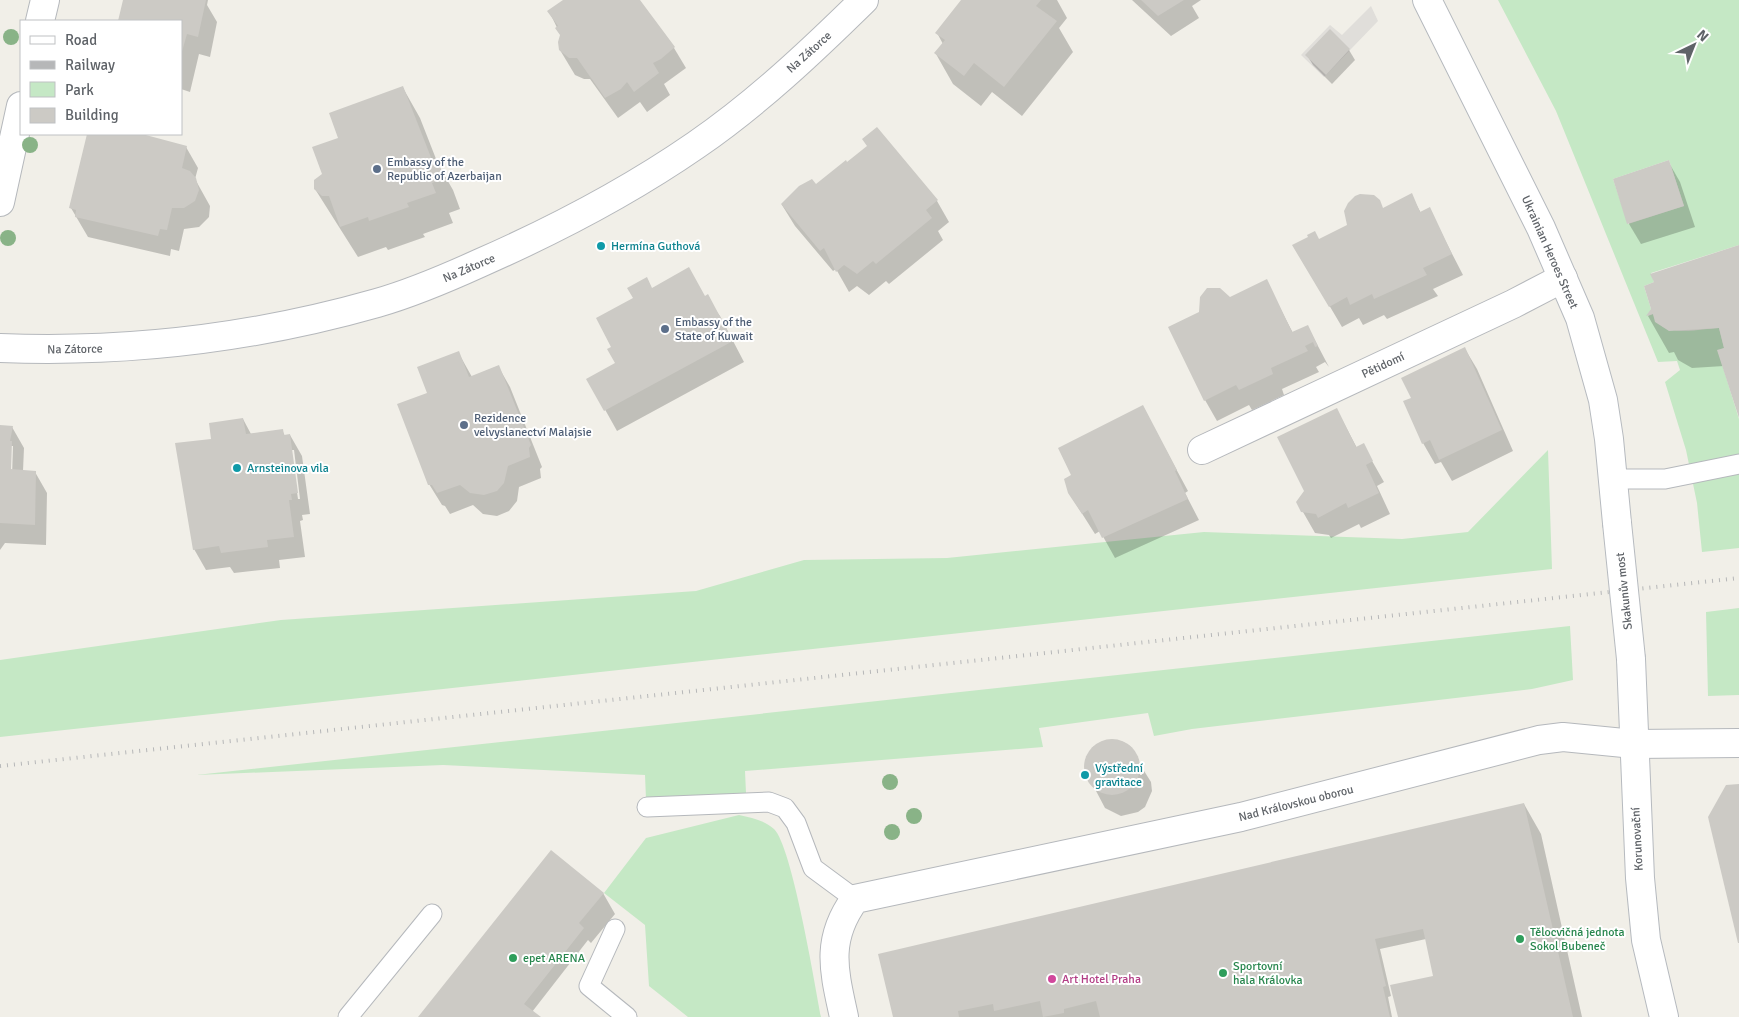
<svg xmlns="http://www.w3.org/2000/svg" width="1739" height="1017" viewBox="0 0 1739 1017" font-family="Signika,sans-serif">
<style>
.industrial{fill:#e0deda}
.green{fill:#c5e8c5;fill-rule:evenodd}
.shadow{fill:#0003;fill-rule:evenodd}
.building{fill:#cccac5}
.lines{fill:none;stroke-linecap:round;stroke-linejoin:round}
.lane-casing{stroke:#b5b8bc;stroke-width:21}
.street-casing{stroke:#b5b8bc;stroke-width:30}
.secondary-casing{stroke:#b6babf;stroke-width:30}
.lane{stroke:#fff;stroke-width:19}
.street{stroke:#fff;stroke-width:28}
.secondary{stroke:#fff;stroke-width:28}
.rail{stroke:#b6b7b8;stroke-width:4;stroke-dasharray:1 6;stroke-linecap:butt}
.secondary-bridge-casing{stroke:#b6babf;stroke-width:30;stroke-linecap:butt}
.secondary-bridge{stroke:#fff;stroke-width:28}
.tree{fill:#89b387}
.service-dot{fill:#5c6f8a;stroke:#fff;stroke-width:2}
.culture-dot{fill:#0f9aa8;stroke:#fff;stroke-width:2}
.leisure-dot{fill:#2e9e5b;stroke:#fff;stroke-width:2}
.hotel-dot{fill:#d1479c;stroke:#fff;stroke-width:2}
.labels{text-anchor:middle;stroke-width:4;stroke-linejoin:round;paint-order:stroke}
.street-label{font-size:12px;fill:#5f6368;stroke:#fff}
.service-label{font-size:12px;fill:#4e5e75;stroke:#fff;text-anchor:start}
.culture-label{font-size:12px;fill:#0d838f;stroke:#fff;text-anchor:start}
.leisure-label{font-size:12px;fill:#27864d;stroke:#fff;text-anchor:start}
.hotel-label{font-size:12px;fill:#b23c85;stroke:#fff;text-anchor:start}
</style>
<rect width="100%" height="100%" fill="#f1efe8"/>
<!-- industrial -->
<path class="industrial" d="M1371 6 1378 21 1324 77 1301 55 1330 25 1342 35Z"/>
<!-- green -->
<g class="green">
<path d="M1498 0H1739V245L1651 273 1654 282 1644 286 1651 309 1648 316 1653 314C1661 339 1698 329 1719 328L1724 348 1718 351 1739 419V548L1702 552 1697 503 1686 450 1665 382 1680 370 1677 361 1658 362 1556 111ZM1669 160 1684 206 1628 224 1613 179Z"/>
<path d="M1548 450 1552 569 0 737V660L281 620 696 591 804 560 947 558 1204 532 1402 539 1468 532Z"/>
<path d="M1739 608V695L1708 696 1706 612Z"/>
<path d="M1570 626 1573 680 1532 689 1192 729 1154 736 1148 713 1039 728 1043 747 745 771 746 793 646 799 645 775 443 765 196 775Z"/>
<path d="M739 815C752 818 764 820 774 829 792 846 815 985 821 1017H688L649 986 645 925 604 893 646 838Z"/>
</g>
<!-- shadow -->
<g class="shadow">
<path d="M124 0H208L207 5 217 22 210 57 199 54 190 92 181 89V21H120Z"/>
<path d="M566 0H639L674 48 686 68 664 84 670 95 647 112 640 102 618 118 590 79H584L575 75 560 50 561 36 549 11Z"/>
<path d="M963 0H1057L1067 18 1059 28 1073 52 1022 116 992 92 981 106 953 84 936 54 943 44 937 33Z"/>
<path d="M1132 0H1201L1192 6 1199 18 1171 36Z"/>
<path d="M1349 50 1355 60 1332 84 1313 65 1307 55Z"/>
<path d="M403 88 420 118 438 164 453 190 460 209 449 213 453 223 423 234 425 237 388 250 386 247 358 257 315 189 340 139Z"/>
<path d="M877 129 937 201 949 222 938 231 943 240 889 284 886 281 869 295 857 286 849 292 836 269 833 271 795 226 782 205 816 186 868 147Z"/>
<path d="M88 134H143L145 138 186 147 198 168 195 179 210 206 209 217 199 227 184 229 179 251 171 249 170 256 88 237 71 208Z"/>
<path d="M1668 161 1680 182 1695 227 1641 244 1629 224 1614 179Z"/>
<path d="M1411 195 1421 213 1429 209 1463 275 1433 289 1438 296 1387 319 1384 315 1363 325 1359 318 1342 327 1306 266 1319 241Z"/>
<path d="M1739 247V415L1724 366 1692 368 1678 360 1674 352 1669 353 1648 316 1652 309Z"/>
<path d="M1266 281 1293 333 1308 327 1329 367 1325 362 1316 367 1319 372 1282 389 1284 395 1252 410 1249 405 1217 421 1205 400 1230 298Z"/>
<path d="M705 297 720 316 744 362 617 431 588 379 617 364 613 347Z"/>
<path d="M1465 349 1477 369 1513 451 1452 481 1441 462 1435 464 1423 443 1413 398Z"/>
<path d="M458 352 472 377 498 366 510 387 542 467 540 469 541 478 519 487 517 501 509 511 497 516 483 514 473 505 450 514 445 506 442 505 429 484V393Z"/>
<path d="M1337 410 1357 448 1363 445 1384 482 1377 486 1390 514 1361 528 1359 524 1331 538 1329 535 1315 533 1303 512 1305 491Z"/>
<path d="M243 419 251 434 282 430 285 436 290 435 302 456 310 514 302 515 303 520 300 521 305 557 279 560 280 568 234 573 230 567 206 570 194 549 213 440ZM291 450H294L300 499H298Z"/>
<path d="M0 426 12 427 24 448 23 471 35 472 47 493 46 545 5 543 0 550ZM11 446H13L12 476 9 475Z"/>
<path d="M1154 428 1188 491 1185 493 1199 520 1115 558 1100 531 1095 534 1069 493Z"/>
<path d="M1107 740 1123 742 1130 746 1140 764H1139L1140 775H1142L1141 766 1151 782 1152 791 1145 807 1138 812 1121 816 1105 808 1085 770V762L1093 747Z"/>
<path d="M1524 804 1541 834 1582 1017H1399L1435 977 1426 939 1380 949 1391 996 1388 997 1392 1017H894Z"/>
<path d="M603 893 615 914 591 943 588 940 532 1012 539 1017H420Z"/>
</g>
<!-- building -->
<g class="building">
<path d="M123 0H206L198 37 187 34 181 55V21H118Z"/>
<path d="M563 0H640L675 47 661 59 653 63 659 73 634 92 627 82 621 89 605 98 577 58H569L559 50 558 42 560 35 555 28 558 26 547 11Z"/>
<path d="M961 0H1041L1036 6 1057 21 1004 87 974 63 964 76 934 53 945 40 935 33Z"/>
<path d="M1141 0H1184L1158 16Z"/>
<path d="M1330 29 1350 49 1326 75 1305 55Z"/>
<path d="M403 86 432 160 437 159 444 178 432 183 436 193 407 203 409 207 369 221 368 217 340 227 329 196H322L314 189V180L322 174 312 147 338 138 329 113Z"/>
<path d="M877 127 938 200 926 210 932 218 876 264 873 261 857 274 844 265 836 272 824 248 820 251 781 204 799 186 812 179 816 184 846 160 847 162 867 146 862 139Z"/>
<path d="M87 134H142L187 146 182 168 190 171 196 178 199 190 195 201 184 208H172L167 230 160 229 158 236 75 217 76 210 69 208Z"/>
<path d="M1669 160 1684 206 1627 224 1613 179Z"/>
<path d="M1412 193 1420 212 1430 207 1452 254 1423 268 1427 275 1374 299 1372 294 1350 305 1347 297 1329 307 1292 245 1308 237 1307 235 1315 231 1319 239 1347 225 1344 211 1348 203 1355 196 1360 194 1374 195 1380 200 1383 208Z"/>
<path d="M1739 245V418L1717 350 1724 348 1719 328 1669 331 1655 322 1653 314 1646 316 1651 309 1644 286 1654 282 1650 274Z"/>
<path d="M689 267 705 296 708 294 733 341 604 411 586 379 615 363 607 349 611 347 596 318 633 298 627 288 647 277 652 288Z"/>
<path d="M1267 279 1292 332 1308 325 1318 346 1315 347 1313 342 1305 346 1308 351 1271 368 1273 374 1239 390 1236 385 1204 401 1168 327 1199 312 1200 297 1207 288H1220L1230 297Z"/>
<path d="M1465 347 1502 430 1439 460 1430 440 1422 444 1419 437 1403 401 1411 398 1401 378Z"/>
<path d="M459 351 469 377 499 365 531 445 529 448 530 457 508 466 504 483 497 491 484 495 470 493 460 485 437 493 432 485H428L397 404 427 393 417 367Z"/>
<path d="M1143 405 1177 470 1175 471 1188 499 1102 538 1088 510 1082 514 1068 493 1064 479 1071 475 1058 448Z"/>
<path d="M1337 408 1356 447 1364 443 1373 461 1366 465 1379 493 1348 508 1346 503 1318 518 1316 514 1301 512 1296 502 1304 491 1277 437Z"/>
<path d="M243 418 246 434 283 429 284 435 290 434 298 493 291 494 292 500H289L294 537 267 540 268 547 221 553 219 546 193 550 175 443 211 439 209 423Z"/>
<path d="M0 425 13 426 10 441H12L11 469 36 471 35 525 0 523Z"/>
<circle cx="1112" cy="767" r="28"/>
<path d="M1739 784V943H1738L1708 817 1726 785Z"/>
<path d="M1524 803 1573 1017H1398L1390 985 1433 976 1423 929 1375 939 1386 986 1383 987 1390 1017H1100L1096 1001 1064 1009V1013L1043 1017 1040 1001 994 1011 993 1004 958 1011 959 1017H893L878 954Z"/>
<path d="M551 850 604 893 579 923 584 928 524 1004 541 1017H418Z"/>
</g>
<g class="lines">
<defs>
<g id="lane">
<path d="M1613 479H1665L1739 464"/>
<path d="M647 807 769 802 785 808 796 823 813 868 855 899"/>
<path d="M615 929 589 986 627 1017"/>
<path d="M348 1017 432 914"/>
</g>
<g id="street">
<path d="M40 21 45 0"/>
<path d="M0 202 21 106"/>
<path d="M0 348C127 353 254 338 377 303 412 293 447 278 480 263 555 230 628 192 696 145 757 103 811 52 864 0"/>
<path d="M1202 450 1513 304 1563 278"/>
<path d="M844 1017C834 971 825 940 855 899L1241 817 1539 740 1563 737 1634 744 1739 743"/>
</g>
<g id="secondary">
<path d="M1427 0 1541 228 1580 318 1603 400 1609 439 1617 523"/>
<path d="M1631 659 1640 878 1646 940 1664 1017"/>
</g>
</defs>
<!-- lane casing -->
<use href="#lane" class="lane-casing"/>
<!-- street casing -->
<use href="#street" class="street-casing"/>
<!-- secondary casing -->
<use href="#secondary" class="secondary-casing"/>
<!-- lane -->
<use href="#lane" class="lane"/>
<!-- street -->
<use href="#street" class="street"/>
<!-- secondary -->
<use href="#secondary" class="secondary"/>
<!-- rail -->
<path class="rail" d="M0 766 1739 578"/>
<defs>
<path id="secondary-bridge" d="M1617 523 1631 659"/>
</defs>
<!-- secondary-bridge casing -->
<use href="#secondary-bridge" class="secondary-bridge-casing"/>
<!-- secondary-bridge -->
<use href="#secondary-bridge" class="secondary-bridge"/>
</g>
<!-- trees -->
<g class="tree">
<circle cx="11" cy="37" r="8"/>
<circle cx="30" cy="145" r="8"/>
<circle cx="8" cy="238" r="8"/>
<circle cx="890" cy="782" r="8"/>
<circle cx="914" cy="816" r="8"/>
<circle cx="892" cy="832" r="8"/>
</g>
<!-- markers -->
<g class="service-dot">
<circle cx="377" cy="169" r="5"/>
<circle cx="665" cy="329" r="5"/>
<circle cx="464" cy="425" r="5"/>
</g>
<g class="culture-dot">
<circle cx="601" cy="246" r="5"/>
<circle cx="237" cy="468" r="5"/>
<circle cx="1085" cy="775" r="5"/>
</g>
<g class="leisure-dot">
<circle cx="1520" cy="939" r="5"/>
<circle cx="513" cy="958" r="5"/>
<circle cx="1223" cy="973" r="5"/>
</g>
<circle class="hotel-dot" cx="1052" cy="979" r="5"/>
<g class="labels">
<!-- street labels -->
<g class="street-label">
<text transform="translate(809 52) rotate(-42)" y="4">Na Zátorce</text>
<text transform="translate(1550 252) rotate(66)" y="4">Ukrainian Heroes Street</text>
<text transform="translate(469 268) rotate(-23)" y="4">Na Zátorce</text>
<text transform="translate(75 349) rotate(-1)" y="4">Na Zátorce</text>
<text transform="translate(1383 365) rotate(-25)" y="4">Pětidomí</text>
<text transform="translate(1624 591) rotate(-96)" y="4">Skakunův most</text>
<text transform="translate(1296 803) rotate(-14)" y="4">Nad Královskou oborou</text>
<text transform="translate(1637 839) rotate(-93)" y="4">Korunovační</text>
</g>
<!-- service labels -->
<g class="service-label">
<text x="387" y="166">Embassy of the<tspan x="387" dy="14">Republic of Azerbaijan</tspan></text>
<text x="675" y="326">Embassy of the<tspan x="675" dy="14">State of Kuwait</tspan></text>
<text x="474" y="422">Rezidence<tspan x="474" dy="14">velvyslanectví Malajsie</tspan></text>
</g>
<!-- culture labels -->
<g class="culture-label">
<text x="611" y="250">Hermína Guthová</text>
<text x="247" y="472">Arnsteinova vila</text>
<text x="1095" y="772">Výstřední<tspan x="1095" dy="14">gravitace</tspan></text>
</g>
<!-- leisure labels -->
<g class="leisure-label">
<text x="1530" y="936">Tělocvičná jednota<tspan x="1530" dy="14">Sokol Bubeneč</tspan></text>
<text x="523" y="962">epet ARENA</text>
<text x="1233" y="970">Sportovní<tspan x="1233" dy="14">hala Královka</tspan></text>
</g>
<!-- hotel labels -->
<g class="hotel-label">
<text x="1062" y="983">Art Hotel Praha</text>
</g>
</g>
<!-- legend -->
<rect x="20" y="20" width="162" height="115" fill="#ffffff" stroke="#bfc1c3"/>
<rect x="30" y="36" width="25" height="8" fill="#ffffff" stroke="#bfc1c3"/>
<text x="65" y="45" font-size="15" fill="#5f6368">Road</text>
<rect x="30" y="61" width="25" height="8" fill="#b6b7b8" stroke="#bfc1c3"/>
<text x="65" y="70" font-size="15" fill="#5f6368">Railway</text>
<rect x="30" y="82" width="25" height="15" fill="#c5e8c5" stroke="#bfc1c3"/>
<text x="65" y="95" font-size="15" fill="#5f6368">Park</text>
<rect x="30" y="108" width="25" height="15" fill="#cccac5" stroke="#bfc1c3"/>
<text x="65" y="120" font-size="15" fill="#5f6368">Building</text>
<!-- north arrow -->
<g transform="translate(1694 45) rotate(43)" stroke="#ffffff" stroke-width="4" paint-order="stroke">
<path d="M0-4L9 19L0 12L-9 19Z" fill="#5f6368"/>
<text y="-8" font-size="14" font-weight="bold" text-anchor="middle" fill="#5f6368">N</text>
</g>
</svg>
